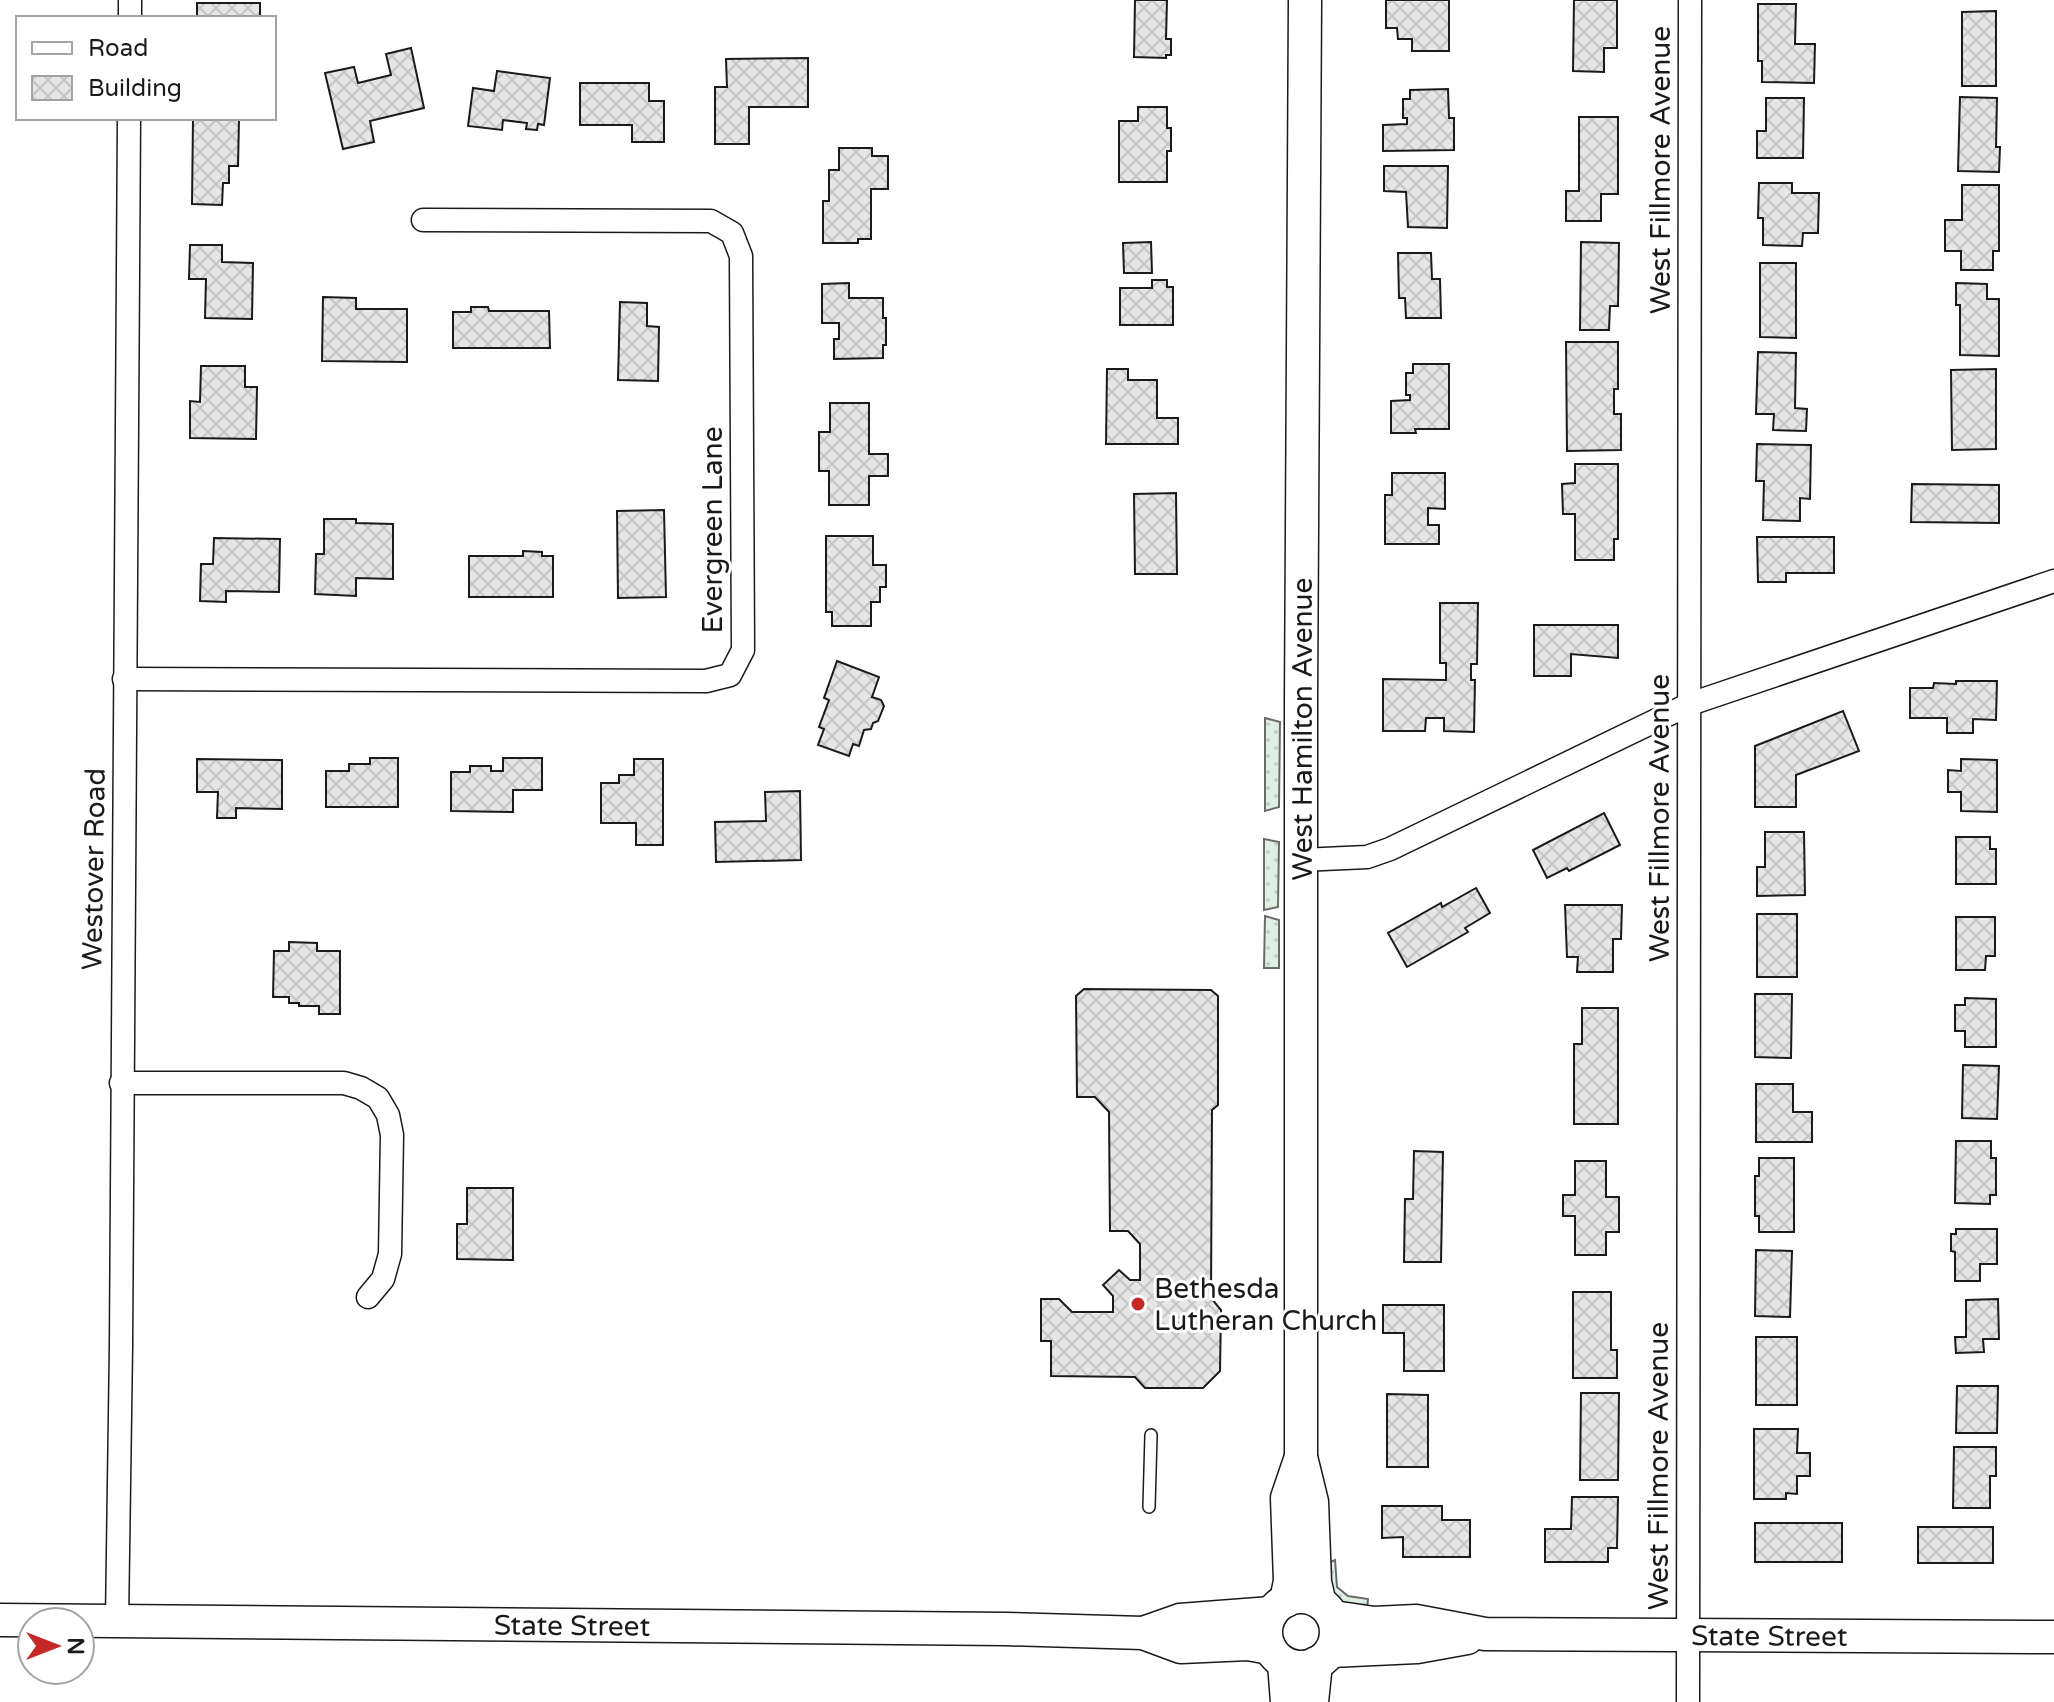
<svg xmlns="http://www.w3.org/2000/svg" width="2054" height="1702" viewBox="0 0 2054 1702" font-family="'Varela Round',sans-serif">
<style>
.grass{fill:url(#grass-dots);stroke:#6a6a6a;stroke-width:2}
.building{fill:url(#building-cross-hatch);stroke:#1a1a1a;stroke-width:2}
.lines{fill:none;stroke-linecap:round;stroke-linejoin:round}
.lane-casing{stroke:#1a1a1a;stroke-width:14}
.street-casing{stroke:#1a1a1a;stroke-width:25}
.secondary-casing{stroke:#1a1a1a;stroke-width:35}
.lane{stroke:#fff;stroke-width:11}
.street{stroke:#fff;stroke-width:22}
.secondary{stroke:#fff;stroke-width:32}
.poi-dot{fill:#c62828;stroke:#fff;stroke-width:3}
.labels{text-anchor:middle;stroke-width:6;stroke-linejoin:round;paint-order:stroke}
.street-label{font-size:28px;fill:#1a1a1a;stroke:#fff}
.poi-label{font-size:28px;fill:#1a1a1a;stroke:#fff;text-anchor:start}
</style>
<defs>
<pattern id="grass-dots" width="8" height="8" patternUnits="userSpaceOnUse" patternTransform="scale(2)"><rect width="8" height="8" fill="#e0efe3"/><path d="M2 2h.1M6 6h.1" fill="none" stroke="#c0ccc2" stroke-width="1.8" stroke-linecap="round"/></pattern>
<pattern id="building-cross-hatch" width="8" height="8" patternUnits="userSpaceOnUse" patternTransform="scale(2)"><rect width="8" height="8" fill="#e6e6e6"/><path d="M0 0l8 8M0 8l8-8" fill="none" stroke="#c5c5c5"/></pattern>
</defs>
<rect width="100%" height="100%" fill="#fff"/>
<!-- grass -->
<g class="grass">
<path d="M1265 718 1280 722 1279 807 1265 811Z"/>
<path d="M1264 839 1279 842 1278 907 1264 910Z"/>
<path d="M1265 916 1279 920V968H1264Z"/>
<path d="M1335 1560 1337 1587 1348 1596 1368 1599 1367 1609C1332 1606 1332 1594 1326 1564Z"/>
</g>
<!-- building -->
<g class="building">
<path d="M1135 0H1167L1166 39H1171V55H1166V58L1134 57Z"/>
<path d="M1386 0H1449V51H1412V39H1398L1397 28H1386Z"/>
<path d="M1574 0H1617V48H1604V72L1573 71Z"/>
<rect x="197" y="3" width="63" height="15"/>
<path d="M1758 4H1796L1795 44H1815L1814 83 1762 82V61H1758Z"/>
<path d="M1996 11V86H1962V12Z"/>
<path d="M411 48 424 108 370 121 374 142 343 149 325 73 354 67 358 83 391 75 386 54Z"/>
<path d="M808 58V107H749V144H715V87H727L726 59Z"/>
<path d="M497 71 550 78 544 125 538 124 537 130 526 129 527 123 503 120 502 130 468 126 473 88 494 91Z"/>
<path d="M580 83H649V101H664V142H632V125H580Z"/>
<path d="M1448 89 1449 118H1454V150L1383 151V125L1407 124V118H1403V99H1410V90Z"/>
<path d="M1960 97 1997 98 1996 147H2000L1999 172 1958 171Z"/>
<path d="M1766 98H1804L1803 158H1757V131H1766Z"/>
<path d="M1138 107H1167V128H1171V151H1167V182H1119V121H1138Z"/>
<path d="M1579 117H1618V194H1601V221H1566V191H1579Z"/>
<path d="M193 118 239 119 238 166H229V183H223L222 205 192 204Z"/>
<path d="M839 148H872V156H888V189H871V239H858V243H823V201H829V170H839Z"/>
<path d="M1384 166H1448L1447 228 1408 227 1406 192 1384 191Z"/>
<path d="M1759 183H1792V193H1819L1818 233H1803L1802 246 1763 245V218H1758Z"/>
<path d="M1962 185H1999V251H1993V270H1961V251H1945V220H1962Z"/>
<path d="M1151 242 1152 273H1124L1123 243Z"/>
<path d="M1581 242 1619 243 1618 306H1610L1609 330H1580Z"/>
<path d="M190 245H222V262L253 263 252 319 205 318 206 279H189Z"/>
<path d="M1398 253H1431L1432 279H1440L1441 318H1406L1405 298H1399Z"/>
<path d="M1760 263H1796V338L1760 337Z"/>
<path d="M1152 280H1167V287H1173V325H1120V288H1152Z"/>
<path d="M849 283V298H883V318H886V345H883V358L834 359V339H839V323H822V284Z"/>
<path d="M1956 283 1987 284V299H1999V356L1960 355V305H1956Z"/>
<path d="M323 297 356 298V309H407V362L322 361Z"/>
<path d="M620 302 647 303V326L659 327 658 381 618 380Z"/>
<path d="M471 307H488L489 311H549L550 348H453V312H471Z"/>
<path d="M1566 342H1618V389H1614V414H1621V450L1567 451Z"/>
<path d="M1758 352 1796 353 1795 408 1807 409 1806 431 1773 430 1774 414H1756Z"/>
<path d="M1413 364H1449V429H1415L1416 433H1391V401L1410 400V395H1406V373H1413Z"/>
<path d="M201 366H245V387H257L256 439 190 438V401L200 402Z"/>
<path d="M1107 369H1128V380H1157V418H1178V444H1106Z"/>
<path d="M1996 369V449L1952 450 1951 370Z"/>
<path d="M830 403H869V454H888V476H869V505H829V471H819V432H830Z"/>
<path d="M1757 444 1811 445 1810 499 1800 498V521L1763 520 1764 481H1756Z"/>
<path d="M1575 464H1618V539H1614V560H1575V514H1563L1562 484 1575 483Z"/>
<path d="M1392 473H1445V509L1428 508V525H1439V544H1385V495H1392Z"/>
<path d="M1912 484 1999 485V523L1911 522Z"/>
<path d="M1176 493 1177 574H1135L1134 494Z"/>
<path d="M664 510 666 597 618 598 617 511Z"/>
<path d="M324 519H356V523L393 524V579L356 578V596L315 594 316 554H324Z"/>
<path d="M826 536H873V565H886V587H880V602H871V626H832V612H826Z"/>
<path d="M1757 537H1834V573H1786V582H1758Z"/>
<path d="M214 538 280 539 279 592 226 591V602L200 601 201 564H213Z"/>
<path d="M523 551 542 552V556H553V597H469V556H523Z"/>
<path d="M1440 603H1478L1477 664H1471V680H1475L1474 732 1444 731V718H1426L1425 731H1383V679L1446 680V663H1440Z"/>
<path d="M1534 625H1618V658L1571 654V676H1534Z"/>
<path d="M837 661 879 677 872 697 881 700 884 706 878 721 873 723 871 729 864 730 859 746 853 744 849 756 818 745 824 729 819 727 829 700 824 698Z"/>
<path d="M1956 681H1997L1996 720 1973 719V733H1947V718H1910V688H1933L1934 683 1956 684Z"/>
<path d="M1843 711 1859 751 1796 775V807H1755V746Z"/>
<path d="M370 758H398V807H326V771H349V764H370Z"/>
<path d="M503 758H542V790H513V812L451 811V772H470V766H491V771H503Z"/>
<path d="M197 759 282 760V809L236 808V818H217L218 792H197Z"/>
<path d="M634 759H663V845H636V823H601V783H619V775H634Z"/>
<path d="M1961 759 1997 760V812L1961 811V792H1948V770L1961 771Z"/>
<path d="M800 791 801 860 716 862 715 822 766 821 765 792Z"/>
<path d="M1604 813 1620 845 1569 871 1567 868 1547 878 1533 850Z"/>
<path d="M1765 832H1804L1805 895 1757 896V867H1765Z"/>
<path d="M1956 837H1990V849H1996V884H1956Z"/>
<path d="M1476 888 1490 913 1465 928 1468 932 1407 967 1388 933 1441 903 1442 907Z"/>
<path d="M1565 905H1622L1621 939H1613V972H1577L1578 957H1567Z"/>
<rect x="1757" y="914" width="40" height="63"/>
<path d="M1956 917H1995V956H1986L1985 970H1956Z"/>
<path d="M289 942 317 943V951H340V1014H319V1006H299V1003H289V997H273L274 951H289Z"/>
<path d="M1084 989 1211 990 1218 996V1105L1212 1110 1211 1298 1221 1310 1220 1371 1203 1388H1145L1135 1377 1051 1376V1341H1041V1299H1059L1072 1312H1113V1296L1103 1285 1119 1270 1130 1280H1140V1244L1128 1231H1110L1109 1112 1095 1097H1077L1076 996Z"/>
<path d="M1755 994H1792L1791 1058 1755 1057Z"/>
<path d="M1965 998 1996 999V1047H1965V1031H1955V1005H1965Z"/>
<path d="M1582 1008H1618V1124H1574V1044H1582Z"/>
<path d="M1963 1065 1999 1066 1997 1119 1962 1118Z"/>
<path d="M1756 1084H1793V1112H1812V1142H1756Z"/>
<path d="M1956 1141H1991V1158H1996V1195H1990V1204L1955 1203Z"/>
<path d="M1414 1151 1443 1152 1441 1262H1404L1405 1199H1413Z"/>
<path d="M1759 1158H1794V1232H1759V1216H1755V1176H1759Z"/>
<path d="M1575 1161H1606V1197H1619V1232H1606V1255H1575V1216H1563V1195H1575Z"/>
<path d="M467 1188H513V1260L457 1259V1224H467Z"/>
<path d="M1956 1229H1997V1264H1980V1281H1955V1252L1951 1251V1234H1956Z"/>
<path d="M1756 1250 1792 1251 1790 1317 1755 1316Z"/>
<path d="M1573 1292H1611V1350H1617V1378H1573Z"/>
<path d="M1998 1299 1999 1339H1983L1984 1352 1956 1353 1955 1337H1966V1300Z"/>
<path d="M1383 1305H1444V1371H1404V1333H1383Z"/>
<rect x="1756" y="1337" width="41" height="68"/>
<path d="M1957 1386H1998L1997 1433H1956Z"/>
<path d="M1581 1393H1619L1618 1480H1580Z"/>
<path d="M1387 1394 1428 1395V1467H1387Z"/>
<path d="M1754 1429H1798L1797 1453H1810V1476H1797V1494L1786 1493V1499H1754Z"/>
<path d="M1954 1447H1996V1476H1990V1508H1953Z"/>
<path d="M1572 1497H1618L1617 1548H1608V1562H1545V1529H1571Z"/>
<path d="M1382 1506H1442V1520H1470V1557H1403V1537L1382 1538Z"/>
<rect x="1755" y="1523" width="87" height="39"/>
<rect x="1918" y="1527" width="75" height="36"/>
</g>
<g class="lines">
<defs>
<path id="lane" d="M1149 1507 1151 1435"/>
<g id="street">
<path d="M130 18V0"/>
<path d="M124 679 706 681 730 675 743 650 741 256 732 233 711 221 423 220"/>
<path d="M1301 860 1367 857 1390 849 1690 704 2054 581"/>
<path d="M121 1083H344L361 1088 378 1098 388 1115 392 1135 390 1254 383 1279 368 1297"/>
<path d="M117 1621 121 1346 129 118"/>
<path d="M1688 1702 1690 0"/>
</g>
<g id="secondary">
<path d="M1305 0 1301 703V1457L1312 1502 1315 1582 1319 1600"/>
<circle cx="1301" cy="1632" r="35"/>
<path d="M1286 1601 1290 1581 1287 1498 1301 1457"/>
<path id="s1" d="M1333 1617 1374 1623 1416 1621 1485 1634 2054 1637"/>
<path id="s2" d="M0 1620 1005 1629 1143 1633 1181 1647 1248 1644 1270 1648"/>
<path d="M1143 1633 1180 1620 1271 1613"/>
<path d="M1331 1651 1417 1647 1467 1638"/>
<path d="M1284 1663 1287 1702"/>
<path d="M1312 1702 1316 1663"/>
</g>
</defs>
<!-- lane casing -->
<use href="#lane" class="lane-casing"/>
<!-- street casing -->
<use href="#street" class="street-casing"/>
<!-- secondary casing -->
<use href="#secondary" class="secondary-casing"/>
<!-- lane -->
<use href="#lane" class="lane"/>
<!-- street -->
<use href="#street" class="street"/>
<!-- secondary -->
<use href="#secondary" class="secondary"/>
</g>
<!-- markers -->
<circle class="poi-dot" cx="1138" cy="1304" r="8"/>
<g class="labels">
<!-- street labels -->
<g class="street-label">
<text transform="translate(1660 170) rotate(-90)" y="10">West Fillmore Avenue</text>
<text transform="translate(712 530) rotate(-90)" y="10">Evergreen Lane</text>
<text transform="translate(1302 729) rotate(-90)" y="10">West Hamilton Avenue</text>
<text transform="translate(1659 818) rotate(-90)" y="10">West Fillmore Avenue</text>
<text transform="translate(93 869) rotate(-89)" y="10">Westover Road</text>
<text transform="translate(1658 1466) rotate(-90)" y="10">West Fillmore Avenue</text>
<text dy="10" stroke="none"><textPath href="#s2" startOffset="572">State Street</textPath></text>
<text dy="10" stroke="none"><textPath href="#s1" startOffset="438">State Street</textPath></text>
</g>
<!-- poi labels -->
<g class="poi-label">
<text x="1154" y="1298">Bethesda<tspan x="1154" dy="32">Lutheran Church</tspan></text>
</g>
</g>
<!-- legend -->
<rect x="16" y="16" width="260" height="104" fill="#ffffff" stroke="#a3a3a3" stroke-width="2"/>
<rect x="32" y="42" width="40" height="12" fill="#ffffff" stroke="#a3a3a3" stroke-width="2"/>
<text x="88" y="56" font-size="24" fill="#1a1a1a">Road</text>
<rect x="32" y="76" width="40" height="24" fill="url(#building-cross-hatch)" stroke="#a3a3a3" stroke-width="2"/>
<text x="88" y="96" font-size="24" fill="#1a1a1a">Building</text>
<!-- north arrow -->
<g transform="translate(56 1646) rotate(90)"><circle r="38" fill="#ffffff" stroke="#a3a3a3" stroke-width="2"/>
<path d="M0-6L14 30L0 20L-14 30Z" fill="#c62828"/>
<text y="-12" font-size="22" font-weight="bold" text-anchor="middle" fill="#1a1a1a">N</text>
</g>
</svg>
